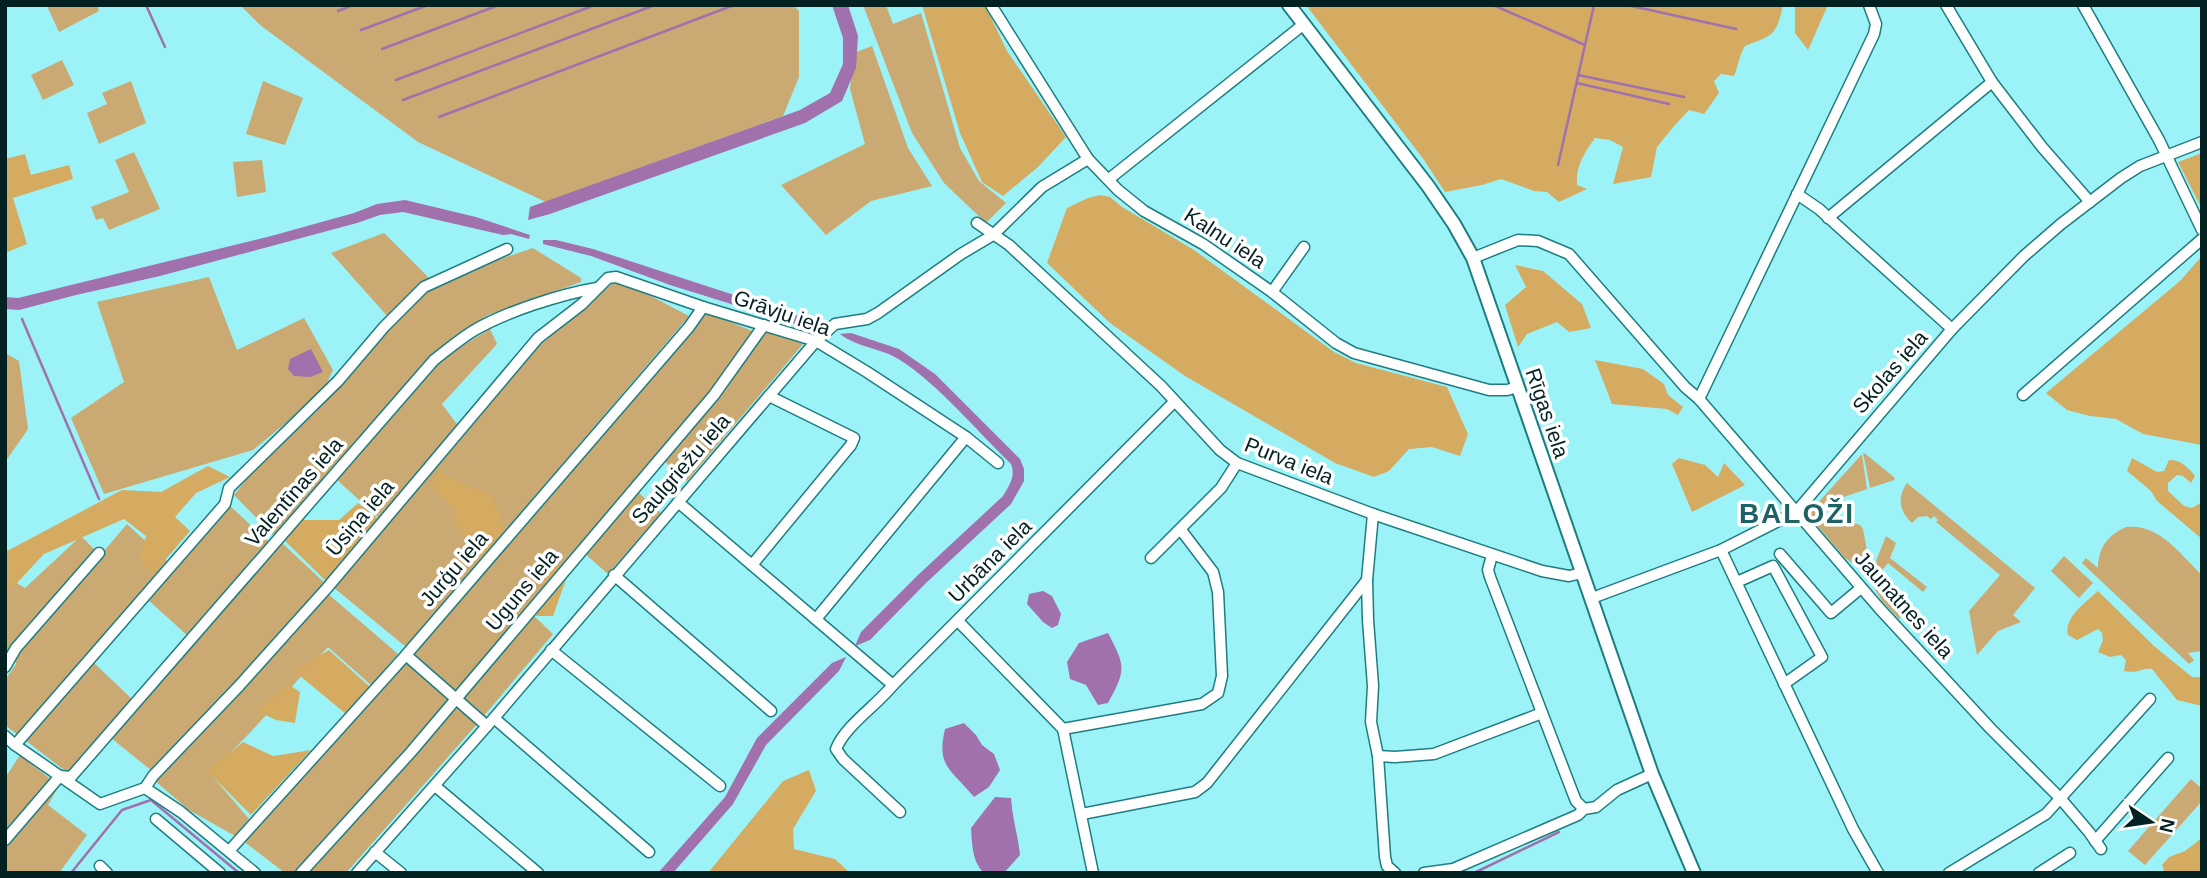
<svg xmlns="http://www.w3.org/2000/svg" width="2207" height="878" viewBox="0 0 2207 878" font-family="Arial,sans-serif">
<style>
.green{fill:#cba972}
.forest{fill:#d5ab62}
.water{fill:#a171ad}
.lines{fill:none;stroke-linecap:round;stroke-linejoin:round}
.stream{stroke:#a171ad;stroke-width:2.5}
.minor-casing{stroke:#1d7d81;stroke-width:13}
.major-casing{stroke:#1d7d81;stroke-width:16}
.minor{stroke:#fff;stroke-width:10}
.major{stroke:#fff;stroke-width:12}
.labels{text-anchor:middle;stroke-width:7;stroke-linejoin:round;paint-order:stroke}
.street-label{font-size:21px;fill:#042122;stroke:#fff}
.district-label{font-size:28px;font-weight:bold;letter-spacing:2px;fill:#1d6366;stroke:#fff}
</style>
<rect width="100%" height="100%" fill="#9cf3f7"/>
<!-- green -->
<g class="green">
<path d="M97 5 99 11 59 32 47 6Z"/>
<path d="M240 5H793L799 11V77L783 116 546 202 418 142 260 25Z"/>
<path d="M863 5H886L893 24 921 13 960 148 979 181 1006 203 986 223 944 183 912 133Z"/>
<path d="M872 46 908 148 932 186 871 201 826 235 781 185 865 144 850 89 854 53Z"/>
<path d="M62 60 74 85 43 100 31 75Z"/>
<path d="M131 81 146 123 99 144 87 113 107 104 102 93Z"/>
<path d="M263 81 303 98 285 145 246 134Z"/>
<path d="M134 152 160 209 109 230 103 218 96 220 91 207 129 192 115 160Z"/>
<path d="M262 160 266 192 237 197 233 162Z"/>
<path d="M384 233 431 280 389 318 331 253Z"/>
<path d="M533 248 581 278V282L488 315 439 349 275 537 234 495 257 466 317 411 370 349 429 287 468 270Z"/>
<path d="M209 277 237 350 304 318 333 370 323 392 253 450 104 494 71 418 124 382 97 302Z"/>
<path d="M614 282 649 295 689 316 406 647 333 587 539 346Z"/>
<path d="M705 312 755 332 724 375 455 691 413 653Z"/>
<path d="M490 329 497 344 442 404 459 427 380 519 336 479 445 356Z"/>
<path d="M766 330 803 344 687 481 664 461Z"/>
<path d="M5 353 19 361 28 429 8 458H5Z"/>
<path d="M1863 452 1895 478 1894 480 1870 488Z"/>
<path d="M1862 454 1867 489 1818 506 1816 505Z"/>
<path d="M1907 483 2035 588 2013 615 2021 622 1998 631 1977 655 1969 611 2000 575 1936 522 1938 520 1934 516 1931 519 1927 516 1918 517 1912 523C1899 511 1897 497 1907 483Z"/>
<path d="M638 492 661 513 608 574 583 552Z"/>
<path d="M229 505 271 544 188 636 147 599Z"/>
<path d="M1813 510 1860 525 1863 529 1870 567 1867 576 1857 566 1845 558 1809 516 1810 511Z"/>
<path d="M127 524 167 561 18 735 5 725V680L16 664 15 655Z"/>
<path d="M2126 527C2159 523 2180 554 2202 575V651L2188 653 2194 660 2189 664 2082 563 2086 558 2098 568C2098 548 2108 535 2126 527Z"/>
<path d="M81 536 96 551 5 659V582L10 579 25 588Z"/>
<path d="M1886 536 1896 543 1890 558 1927 587 1923 592 1888 563 1877 576 1910 607 1899 619 1882 601 1869 579Z"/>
<path d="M282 543 327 585 152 771 111 738Z"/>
<path d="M2064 556 2093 583 2079 598 2051 571Z"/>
<path d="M327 593 398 654 371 685 328 647C288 689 252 735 209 772L249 819 235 836 189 810 154 780Z"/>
<path d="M532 614 553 634 483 717 461 697Z"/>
<path d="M93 662 133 700 68 773 25 740Z"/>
<path d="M408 662 451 699 293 873H285L242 840 404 664Z"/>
<path d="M456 705 477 724 346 873H305Z"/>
<path d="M20 755 59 786 48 805 87 835 59 873H5V778Z"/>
<path d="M2191 779 2202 789V801L2145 865 2128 851Z"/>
</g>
<!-- forest -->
<g class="forest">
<path d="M922 5H985L1007 51 1066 137 1038 167 1003 196 982 182 960 133Z"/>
<path d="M1306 5H1783C1776 37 1773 35 1745 46 1739 56 1738 66 1734 76L1721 74 1714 81 1719 93 1704 114 1689 110 1674 126 1657 147 1651 177 1613 184 1623 147 1610 140 1595 138C1585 152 1575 167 1577 185L1587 189 1559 202 1547 192 1534 191 1501 179 1482 185 1445 192 1424 160Z"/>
<path d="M1795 5H1828L1808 50 1795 33Z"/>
<path d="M2202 153V209L2178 162Z"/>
<path d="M25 154 31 175 69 165 73 179 13 198 27 244 5 253V159Z"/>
<path d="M1100 195 1110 197 1122 207 1194 250 1334 352 1356 363 1447 387 1468 434 1460 456 1432 447 1409 449 1389 471 1374 477 1335 463 1185 376 1110 323 1047 263 1067 208 1088 198Z"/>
<path d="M2202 256V445L2143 434 2116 419 2090 416 2067 410 2046 393 2180 281Z"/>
<path d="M1515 265 1543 271 1582 304 1591 328 1569 332 1557 322 1527 334 1518 347 1505 305 1526 287Z"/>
<path d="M1595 360 1643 369 1664 384 1668 395 1683 407 1678 415 1667 409 1612 404Z"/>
<path d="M1679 458 1705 465 1718 477 1724 463 1745 485 1692 512 1672 464Z"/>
<path d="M2132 458 2157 472 2164 471 2169 460C2180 459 2189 468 2195 476L2191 483 2183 476 2177 475 2168 483V491L2184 506 2192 508 2202 502V539L2157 501 2151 491 2127 471Z"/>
<path d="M208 466 230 477 196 493 175 517 190 531 153 574 139 559 146 536 124 519 44 554 16 584 5 590V552L122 490 161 492Z"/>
<path d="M438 472 492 496 505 529 481 558 454 522 455 510 431 486Z"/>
<path d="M358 503 380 520 326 581 284 540 301 520H339Z"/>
<path d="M547 557 568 574 553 616H536L546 588 528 568Z"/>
<path d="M2098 591 2154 646 2192 677H2202V706L2177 700 2152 669C2143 667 2138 674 2124 671L2126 660 2121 655 2110 657 2098 652 2103 640 2102 633 2098 629 2077 640 2068 635C2064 617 2085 603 2098 591Z"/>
<path d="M329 650 370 687 346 714 294 671Z"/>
<path d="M288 684 300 692 295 723 276 720 257 711Z"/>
<path d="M243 742 273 756 311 750 251 815 207 771Z"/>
<path d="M809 770 816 791 793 829 794 849 835 859 850 873H708L783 781Z"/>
<path d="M2202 838V873H2165L2162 865 2169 857 2185 851Z"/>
</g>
<!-- water -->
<g class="water">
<path d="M832 5H848L858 36 856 68 842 101 805 123 550 214 528 220 530 207 800 110 830 93 843 64V38Z"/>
<path d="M405 200 476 217 530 235 529 239 511 234 503 235 403 212 380 215 357 223 160 276 76 295 19 310 5 309V297L18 298 271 236 354 213 377 204Z"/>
<path d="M543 240H556L593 249 805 318 815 326H802L670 285 591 256 543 244Z"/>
<path d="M851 333 899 349 935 374 1020 459 1024 469V481L1011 504 926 583 870 640 855 646 861 632 918 575 1003 496C1009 486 1016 476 1011 464 978 432 938 384 900 360 882 348 858 348 840 334Z"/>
<path d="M311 349 323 372 310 377 294 376 288 369 290 359Z"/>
<path d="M1043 591 1052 596 1061 614 1058 625 1052 628 1043 622 1027 604 1029 594Z"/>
<path d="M1108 633C1126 667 1126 670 1108 703L1098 705 1086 685 1070 679 1067 662 1079 643Z"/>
<path d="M846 657 839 671 766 745 733 804 673 873H658L725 797 757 738 832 663Z"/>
<path d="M964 723 976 735 982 745 994 754 1000 770 989 787 974 797C951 769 936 767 945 729Z"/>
<path d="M995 797 1011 798C1012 817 1018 835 1020 855L1004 873H984C972 862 972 843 971 828Z"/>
</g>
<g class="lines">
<!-- stream -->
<g class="stream">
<path d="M146 5 165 47"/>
<path d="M1493 5 1585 45"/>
<path d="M1627 5 1736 29"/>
<path d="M338 11 353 5"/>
<path d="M361 30 428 5"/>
<path d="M382 49 499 5"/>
<path d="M1578 75 1684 97"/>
<path d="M396 80 595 5"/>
<path d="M1577 83 1669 104"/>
<path d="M403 100 655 5"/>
<path d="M439 117 734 5"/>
<path d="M1558 165 1594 5"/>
<path d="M22 319 99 499"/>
<path d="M71 873 122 810 151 800 239 873"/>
<path d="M1474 873 1559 832"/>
</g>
<defs>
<g id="minor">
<path d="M991 5 1088 159 1118 190 1144 211 1203 244 1272 292 1336 343 1354 353 1489 390H1507L1518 387"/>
<path d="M1946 5 1992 82 2042 147 2090 202"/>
<path d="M2083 5 2159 140 2202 230"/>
<path d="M1109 179 1304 24"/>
<path d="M1797 194 1819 209 1952 329"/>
<path d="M1828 218 1992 82"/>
<path d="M977 223 1009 245 1093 323 1161 386 1220 450 1237 463 1373 514 1542 571 1569 576 1582 573"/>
<path d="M1473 258 1518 240 1538 241 1569 254 1685 387 1699 399 1879 608 1990 728 2060 798 2089 832 2101 849"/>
<path d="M1272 292 1304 247"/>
<path d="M2023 395 2202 239"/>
<path d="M1699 399 1874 34 1876 24 1869 5"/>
<path d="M678 502 893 685"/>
<path d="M1373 514 1367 580 1368 620 1373 686 1371 722 1378 756 1385 857 1387 866 1395 873"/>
<path d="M1721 550 1853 829 1878 873"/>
<path d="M1780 554 1831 613 1861 588"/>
<path d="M1492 555 1488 570 1490 577 1572 791 1576 801 1584 809"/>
<path d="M1151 558 1221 488 1237 463"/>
<path d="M752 565 851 445 854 438 769 396"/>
<path d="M614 575 771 711"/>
<path d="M1737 582 1773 566 1822 657 1784 684"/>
<path d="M1592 598 1721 550 1796 512 1952 329 2024 256 2061 224 2121 178 2140 166 2202 142"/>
<path d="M816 619 966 437"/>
<path d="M958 621 1063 729 1093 873"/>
<path d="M551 650 720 786"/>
<path d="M406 655 487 726"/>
<path d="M5 667 16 648 99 553"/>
<path d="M494 718 649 852"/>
<path d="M1063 729 1202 704 1218 693 1222 676 1218 592 1213 572 1181 530"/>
<path d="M5 736 15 745 100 804 145 788"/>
<path d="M15 745 225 504 229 488 338 381 384 327 424 287 507 249"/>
<path d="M1378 756 1395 757 1434 754 1542 713"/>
<path d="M435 786 538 873"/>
<path d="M145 788 153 776 239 686 327 588 538 338 582 304 608 278 616 277 703 307 816 341 867 372 966 437 998 463"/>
<path d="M145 788 181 812 255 873"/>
<path d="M900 812 843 759 836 749C845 726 876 706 893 685L1174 402"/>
<path d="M1082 814 1195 792 1207 783 1367 580"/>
<path d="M156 819 220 873"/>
<path d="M5 840 60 776 71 777 434 360C447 350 460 339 473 331 505 312 561 294 597 288"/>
<path d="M2095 841 2168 758"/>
<path d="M229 851 406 655 689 327 703 307"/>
<path d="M375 852 401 873"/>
<path d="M100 866 107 873"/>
<path d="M301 873 411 752 714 395 764 325"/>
<path d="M357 873 494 718 816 341 835 324 867 319 878 313 961 254 993 235 1042 187 1088 159"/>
<path d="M1424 873 1453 869 1578 815 1584 809 1596 807 1617 790 1652 774"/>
<path d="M1949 873 2046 814 2150 699"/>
<path d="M2039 873 2070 853"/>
</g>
<path id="major" d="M1289 5 1428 186 1454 224 1473 258 1652 774 1694 873"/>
</defs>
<!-- minor casing -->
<use href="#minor" class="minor-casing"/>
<!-- major casing -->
<use href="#major" class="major-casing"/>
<!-- minor -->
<use href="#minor" class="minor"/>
<!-- major -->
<use href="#major" class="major"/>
</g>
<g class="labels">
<!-- street labels -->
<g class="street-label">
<text transform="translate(1225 238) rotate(33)" y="7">Kalnu iela</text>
<text transform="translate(782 313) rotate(19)" y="7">Grāvju iela</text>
<text transform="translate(1890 372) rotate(-49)" y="7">Skolas iela</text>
<text transform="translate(1547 413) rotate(71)" y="7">Rīgas iela</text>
<text transform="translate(1289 461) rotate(22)" y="7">Purva iela</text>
<text transform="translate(681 469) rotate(-49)" y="7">Saulgriežu iela</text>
<text transform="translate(294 492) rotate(-49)" y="7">Valentīnas iela</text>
<text transform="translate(360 518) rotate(-50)" y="7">Ūsiņa iela</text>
<text transform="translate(990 561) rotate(-45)" y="7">Urbāna iela</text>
<text transform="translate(454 569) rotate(-49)" y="7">Jurģu iela</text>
<text transform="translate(522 590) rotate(-50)" y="7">Uguns iela</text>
<text transform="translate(1904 605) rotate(48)" y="7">Jaunatnes iela</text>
</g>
<!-- district labels -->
<g class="district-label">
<text x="1797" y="523">BALOŽI</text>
</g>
</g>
<!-- border -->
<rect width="2207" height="878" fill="none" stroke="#042122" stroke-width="14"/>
<!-- north arrow -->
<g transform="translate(2151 822) rotate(103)" stroke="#ffffff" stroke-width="5" paint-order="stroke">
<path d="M0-5L12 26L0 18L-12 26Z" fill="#042122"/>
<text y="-10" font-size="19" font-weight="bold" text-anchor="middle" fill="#042122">N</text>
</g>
</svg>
